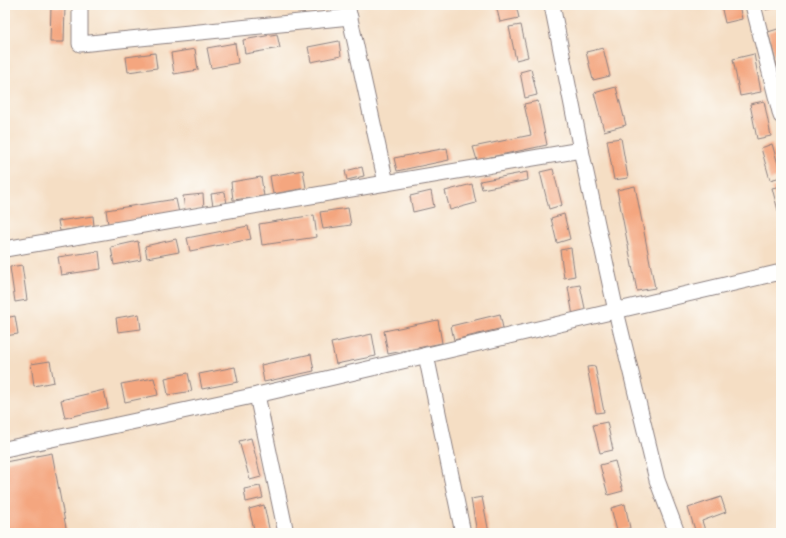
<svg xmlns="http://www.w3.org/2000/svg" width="786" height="538" viewBox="0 0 786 538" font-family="Pangolin,sans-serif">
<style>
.building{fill:#f4a67f}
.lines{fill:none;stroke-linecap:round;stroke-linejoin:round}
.minor-casing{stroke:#8c8080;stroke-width:17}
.minor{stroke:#fff;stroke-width:15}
</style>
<rect width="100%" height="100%" fill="#fdfcf7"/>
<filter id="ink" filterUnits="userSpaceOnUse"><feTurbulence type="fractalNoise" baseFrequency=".025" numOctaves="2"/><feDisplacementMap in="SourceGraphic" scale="8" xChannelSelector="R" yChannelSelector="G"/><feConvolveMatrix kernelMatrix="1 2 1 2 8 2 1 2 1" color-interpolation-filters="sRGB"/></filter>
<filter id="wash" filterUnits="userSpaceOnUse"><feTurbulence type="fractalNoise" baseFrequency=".012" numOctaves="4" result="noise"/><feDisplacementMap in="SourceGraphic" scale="16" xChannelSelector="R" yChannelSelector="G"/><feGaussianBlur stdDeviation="0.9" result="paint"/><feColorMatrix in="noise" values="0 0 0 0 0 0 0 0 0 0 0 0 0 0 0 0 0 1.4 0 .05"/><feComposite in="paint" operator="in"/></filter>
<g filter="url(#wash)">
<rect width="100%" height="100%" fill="#f5dec4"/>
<g id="blocks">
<!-- building -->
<g class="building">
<path d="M496 5H516L519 18 500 22Z"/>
<path d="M721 5H739L742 19 725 23Z"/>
<path d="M764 5H781L766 10Z"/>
<path d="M51 6 65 7 64 42H50Z"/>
<path d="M521 25 528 57 516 60 509 27Z"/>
<path d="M781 28V65L777 66 768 32Z"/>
<path d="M277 34 280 48 245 54 243 40Z"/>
<path d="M339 41 341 56 311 62 308 47Z"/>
<path d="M235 43 238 63 211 68 207 48Z"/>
<path d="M603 48 610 76 593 80 586 52Z"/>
<path d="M195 49 198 70 174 74 171 53Z"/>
<path d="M155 53 157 68 128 72 126 57Z"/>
<path d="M754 54 761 92 740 96 733 59Z"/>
<path d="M531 69 537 95 525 98 520 72Z"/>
<path d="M616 87 626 125 604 131 594 93Z"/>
<path d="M538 101 547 145 477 160 473 147 531 135 524 104Z"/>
<path d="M764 101 771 136 757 139 750 104Z"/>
<path d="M621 138 628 178 614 180 607 140Z"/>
<path d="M772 144 781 174V177L770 180 761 148Z"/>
<path d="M447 148 449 160 397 171 394 158Z"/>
<path d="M362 167 364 176 347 180 345 171Z"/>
<path d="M553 169 562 205 549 209 540 172Z"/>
<path d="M303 170 306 188 273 194 270 176Z"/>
<path d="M527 172 528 180 482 189 480 181Z"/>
<path d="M261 177 264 196 233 200 231 182Z"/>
<path d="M472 184 476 203 450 210 445 191Z"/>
<path d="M635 186 655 288 637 291 617 190Z"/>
<path d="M781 186V218H780L772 188Z"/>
<path d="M431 191 434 207 413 212 410 196Z"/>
<path d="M225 192 227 204 213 206 211 194Z"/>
<path d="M203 194 204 208 185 210 183 196Z"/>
<path d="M176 199 179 213 108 224 106 210Z"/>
<path d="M348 208 351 225 323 229 320 212Z"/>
<path d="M564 214 570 239 557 243 551 218Z"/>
<path d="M314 215 317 237 262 245 259 224Z"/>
<path d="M93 216 94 226 60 231 58 221Z"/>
<path d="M248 226 251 239 190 251 187 238Z"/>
<path d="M176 239 179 252 147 258 145 246Z"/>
<path d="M138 241 141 260 114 265 111 247Z"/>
<path d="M571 248 575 276 564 278 560 250Z"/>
<path d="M99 251 101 269 61 275 58 257Z"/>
<path d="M22 265 27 300 15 302 10 267Z"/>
<path d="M580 285 586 313 573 316 568 287Z"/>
<path d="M139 314 141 329 118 332 116 318Z"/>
<path d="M500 314 503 328 454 340 451 326Z"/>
<path d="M15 316 18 334 5 336V318Z"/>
<path d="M438 320 442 343 388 354 384 331Z"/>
<path d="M372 334 376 356 336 364 331 343Z"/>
<path d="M311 354 314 371 264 382 261 365Z"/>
<path d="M50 361 54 382 34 386 31 364Z"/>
<path d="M595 366 604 412 596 413 587 367Z"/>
<path d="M235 367 238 382 202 389 199 374Z"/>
<path d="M188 373 192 391 168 395 165 378Z"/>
<path d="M154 378 158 395 125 402 121 384Z"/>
<path d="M104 390 108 408 65 418 61 400Z"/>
<path d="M607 422 613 450 600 453 593 425Z"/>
<path d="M251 438 261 477 250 480 239 441Z"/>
<path d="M52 453 67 533H5V462Z"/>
<path d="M615 461 623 491 608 495 600 465Z"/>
<path d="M260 486 263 498 246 502 244 489Z"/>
<path d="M482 497 489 533H477L471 499Z"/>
<path d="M721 497 726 512 702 521 705 530 696 533 688 508Z"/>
<path d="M625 504 630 528 617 531 611 508Z"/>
<path d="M264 505 270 533H255L249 509Z"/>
</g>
</g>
</g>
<g filter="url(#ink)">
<use href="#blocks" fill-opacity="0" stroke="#8c8080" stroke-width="1"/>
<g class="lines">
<defs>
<g id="minor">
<path d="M80 5V44L350 17"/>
<path d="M347 5 386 183"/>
<path d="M552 5 581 150 616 311 657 480 677 533"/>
<path d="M753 5 781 116"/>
<path d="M5 249 386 183 581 150"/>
<path d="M426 355 463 533"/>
<path d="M257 395 286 533"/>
<path d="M5 449 257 395 781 272"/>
</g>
</defs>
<!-- minor casing -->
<use href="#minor" class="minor-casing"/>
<!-- minor -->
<use href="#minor" class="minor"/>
</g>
</g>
<!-- margin -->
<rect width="786" height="538" fill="none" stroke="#fdfcf7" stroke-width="20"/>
</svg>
